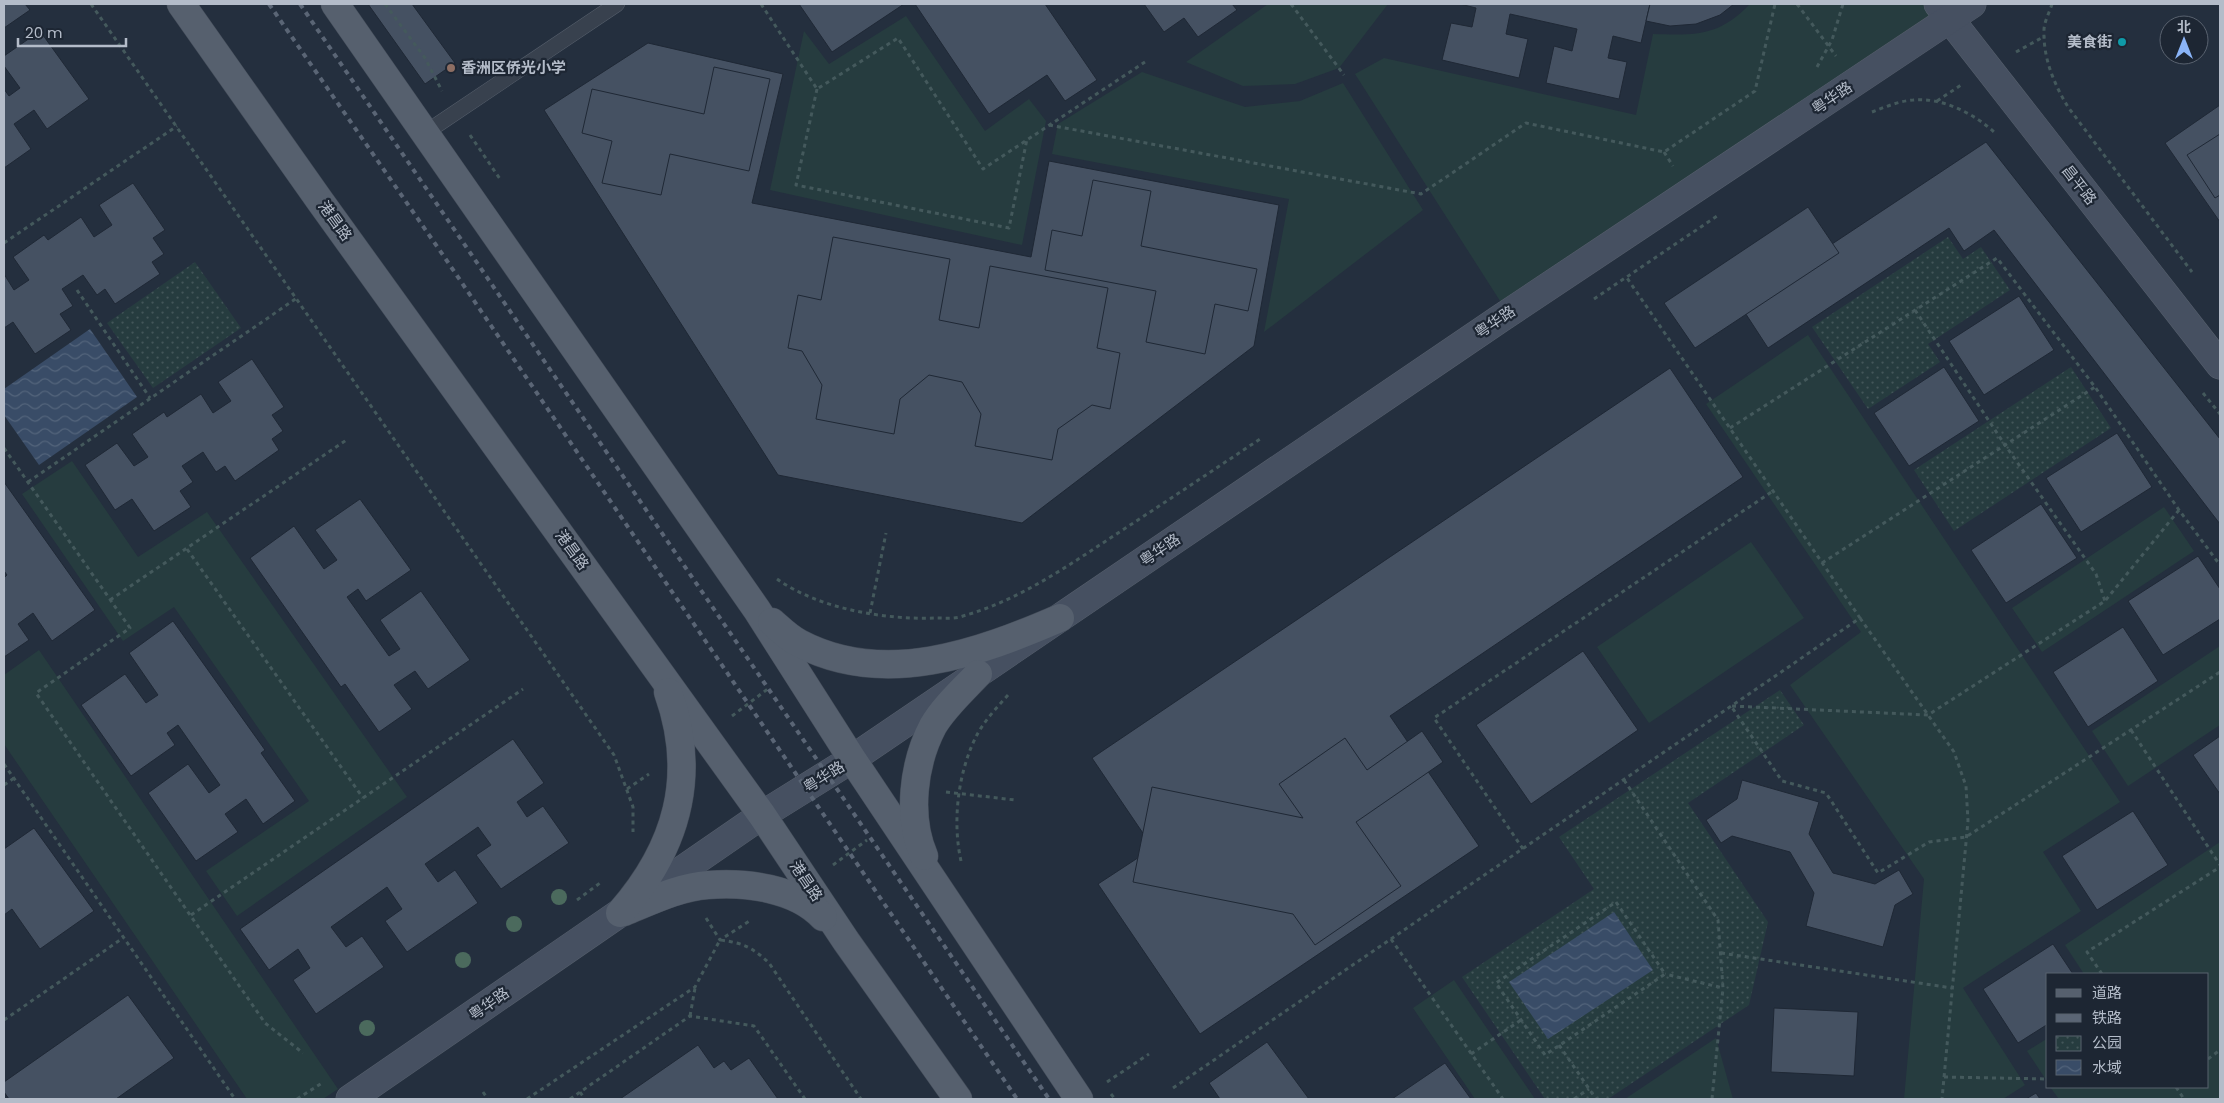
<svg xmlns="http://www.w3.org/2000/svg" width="2224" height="1103" viewBox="0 0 2224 1103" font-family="Poppins,'Noto Sans SC',sans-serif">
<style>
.green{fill:#263c3f}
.park{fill:url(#park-dots)}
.water{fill:url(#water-waves)}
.building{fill:#455162;stroke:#1f2835}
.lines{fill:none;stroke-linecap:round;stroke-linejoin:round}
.lane-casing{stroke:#565f6c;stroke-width:16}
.secondary-casing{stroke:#565f6c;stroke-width:29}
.primary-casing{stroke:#414a57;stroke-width:29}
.path{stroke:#44595c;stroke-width:3;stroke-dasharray:4 4;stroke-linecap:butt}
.lane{stroke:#38414e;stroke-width:15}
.secondary{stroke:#465061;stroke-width:28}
.primary{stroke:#56606e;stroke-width:28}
.rail{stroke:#5a6575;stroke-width:4;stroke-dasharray:5 5;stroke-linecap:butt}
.tree{fill:#4b6a5d}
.culture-dot{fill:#0f9aa8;stroke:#1d2633;stroke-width:2}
.education-dot{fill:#8d6e63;stroke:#1d2633;stroke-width:2}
.labels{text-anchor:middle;stroke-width:4.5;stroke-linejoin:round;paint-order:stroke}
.poi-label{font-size:15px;font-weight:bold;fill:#b4bcc9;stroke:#1d2633;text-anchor:end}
.street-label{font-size:15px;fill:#b4bcc9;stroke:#1d2633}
</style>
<defs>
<pattern id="park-dots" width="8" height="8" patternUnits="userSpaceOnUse" patternTransform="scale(1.25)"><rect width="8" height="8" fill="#263c3f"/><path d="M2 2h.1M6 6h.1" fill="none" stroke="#435659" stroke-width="1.8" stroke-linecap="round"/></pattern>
<pattern id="water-waves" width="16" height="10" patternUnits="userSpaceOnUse" patternTransform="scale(1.25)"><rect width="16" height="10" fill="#394c67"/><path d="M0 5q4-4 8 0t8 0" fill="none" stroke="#53647b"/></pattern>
</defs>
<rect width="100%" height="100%" fill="#242f3e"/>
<!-- green -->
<g class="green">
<path d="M1268 4H1388L1339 68 1295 84 1243 86 1186 62Z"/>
<path d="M1750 4H1925L1934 17 1502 304 1355 74 1384 58 1636 115 1653 34C1696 35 1718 37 1750 4Z"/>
<path d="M906 16 985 131 1029 99 1046 121 1022 245 770 190 804 31 829 64Z"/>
<path d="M1142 72 1245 107 1300 101 1343 83 1423 210 1264 332 1289 199 1052 154 1058 124Z"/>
<path d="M1808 335 2120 802 2043 852 2081 911 1963 988 2025 1085 2003 1099H1904L1924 879 1790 685 1861 632 1706 404Z"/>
<path d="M72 461 138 557 207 512 407 797 237 916 206 871 309 801 174 607 123 641 22 494Z"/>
<path d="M2164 507 2194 551 2042 652 2012 608Z"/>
<path d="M1751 542 1804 618 1649 723 1597 647Z"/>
<path d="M2220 646V725L2128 786 2092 731Z"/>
<path d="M39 650 338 1089 323 1099H247L4 744V675Z"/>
<path d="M2220 842V1099H2059L2050 1087H2208V974H2084L2065 945Z"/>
<path d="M1454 980 1535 1099H1475L1413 1008Z"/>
<path d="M1716 1038 1733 1099H1625Z"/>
<path d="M2048 1038V1083L2027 1051Z"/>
</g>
<!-- park -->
<g class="park">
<path d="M1948 237 1963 259 1981 247 2010 290 1928 344 1940 362 1868 409 1812 327Z"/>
<path d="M195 262 241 328 153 388 107 323Z"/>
<path d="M2071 367 2111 428 1954 531 1914 470Z"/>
<path d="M1780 690 1804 725 1688 803 1768 922 1749 1005 1608 1099H1545L1462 977 1594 889 1559 837Z"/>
</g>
<!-- water -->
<g class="water">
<path d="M90 329 137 397 39 465 4 415V389Z"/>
<path d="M1614 912 1653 970 1548 1039 1509 982Z"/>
</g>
<!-- building -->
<g class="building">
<path d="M4 4H25L30 10 4 28Z"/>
<path d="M368 4H412L455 63 425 84Z"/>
<path d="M799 4H904L832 52Z"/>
<path d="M915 4H1045L1097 80 1065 101 1047 75 989 114Z"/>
<path d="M1144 4H1232L1237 10 1198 37 1184 18 1164 32Z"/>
<path d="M1460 4H1650L1641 43 1613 36 1608 58 1627 62 1619 99 1546 83 1554 46 1572 51 1577 29 1510 14 1506 34 1528 39 1519 78 1442 60 1451 23 1472 27 1476 8Z"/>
<path d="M1650 4H1734L1720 15 1696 24 1670 26 1646 21Z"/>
<path d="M40 31 89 99 47 129 34 110 14 124 31 149 4 168V89L9 96 20 88 4 66V56Z"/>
<path d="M648 43 783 74 752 203 1031 257 1049 161 1279 205 1254 346 1022 523 778 475 544 110Z"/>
<path d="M714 67 770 79 749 171 670 154 661 195 602 183 612 141 582 133 592 89 704 114Z"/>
<path d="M2220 105V222L2165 143Z"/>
<path d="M2220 134V195L2215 198 2187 155Z"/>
<path d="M1986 142 2220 439V524L1994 230 1964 251 1949 228 1768 348 1740 305Z"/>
<path d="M1093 180 1151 191 1141 246 1257 269 1248 311 1215 304 1205 354 1146 342 1156 291 1045 270 1052 230 1082 236Z"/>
<path d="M133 183 165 230 153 238 164 254 152 262 160 274 115 304 105 289 97 295 83 275 62 289 73 306 60 314 71 330 35 354 13 322 4 328V274L14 290 29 280 13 257 44 235 48 240 81 217 94 237 112 225 99 205Z"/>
<path d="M1808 207 1839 253 1695 348 1664 303Z"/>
<path d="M833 237 950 259 939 320 979 328 990 266 1108 288 1097 348 1120 353 1110 409 1092 405 1058 429 1052 460 975 446 981 414 962 382 929 375 900 399 894 434 816 419 822 385 802 351 788 348 798 295 821 300Z"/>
<path d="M2019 296 2054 350 1984 395 1949 341Z"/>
<path d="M252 359 284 407 272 415 283 431 272 439 279 450 235 481 225 466 216 472 203 452 182 466 193 482 180 491 191 507 154 531 132 499 115 510 85 465 117 443 134 466 148 457 132 434 164 412 167 417 201 394 213 413 231 401 218 382Z"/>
<path d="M1944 367 1979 421 1909 466 1874 413Z"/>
<path d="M1670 368 1743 477 1390 716 1479 846 1200 1034 1098 884 1153 848 1092 758Z"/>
<path d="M2117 433 2152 487 2081 532 2046 478Z"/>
<path d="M4 482 95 610 52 641 33 613 18 624 29 640 4 657V578L7 575 4 571Z"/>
<path d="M360 499 411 570 366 601 358 589 347 597 389 656 400 649 380 620 421 591 470 660 428 689 415 671 394 685 412 709 379 732 345 684 341 687 250 558 294 526 324 569 337 560 315 530Z"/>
<path d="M2041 504 2077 558 2006 603 1971 550Z"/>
<path d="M2198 556 2220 589V619L2163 655 2128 601Z"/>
<path d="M173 621 265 750 261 753 295 801 263 824 246 799 225 814 238 832 196 861 148 793 188 764 209 793 220 785 178 725 167 733 175 745 131 776 81 705 125 674 146 703 158 695 129 653Z"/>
<path d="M2123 627 2158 681 2088 727 2053 672Z"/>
<path d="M1583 651 1638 730 1531 804 1476 725Z"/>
<path d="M1422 731 1443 762 1356 822 1401 886 1315 945 1293 914 1133 882 1152 787 1303 818 1279 784 1345 738 1367 770Z"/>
<path d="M2220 736V794L2193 755Z"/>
<path d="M513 739 544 783 517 802 527 817 543 806 569 843 501 889 476 855 491 845 478 827 425 864 438 882 455 870 478 903 407 952 385 921 402 909 387 887 331 927 346 947 362 936 384 967 316 1014 293 980 310 968 298 949 269 970 240 929Z"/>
<path d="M1742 780 1819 802 1809 834 1833 873 1875 884 1899 870 1913 894 1895 905 1883 947 1806 926 1814 893 1790 852 1732 836 1721 843 1706 820 1737 799Z"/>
<path d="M2133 811 2168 865 2097 910 2062 856Z"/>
<path d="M34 828 94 911 40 949 12 909 4 915V849Z"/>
<path d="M2053 944 2073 974H2048V1024L2018 1043 1983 989Z"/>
<path d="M128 995 174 1058 116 1099H9L4 1092V1082Z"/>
<path d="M1774 1008 1858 1012 1854 1076 1771 1072Z"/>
<path d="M1267 1042 1309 1099H1220L1209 1083Z"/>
<path d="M698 1045 714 1068 724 1061 731 1070 749 1058 778 1099H620Z"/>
<path d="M1445 1063 1471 1099H1392Z"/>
<path d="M2036 1093 2040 1099H2026Z"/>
</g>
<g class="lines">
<defs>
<path id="lane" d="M425 133 617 4"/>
<g id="secondary">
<path d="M1938 4 2220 365"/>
<path d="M350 1099 762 815 852 759 1501 318 1972 4"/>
</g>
<g id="primary">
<path d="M181 4 320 201 762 815 846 941 958 1099"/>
<path d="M335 4 757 610 852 759 1079 1099"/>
<path d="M772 622C780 629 789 638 799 643 884 688 979 653 1060 618"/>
<path d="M924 856C907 817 913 764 933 726 944 707 963 690 978 674"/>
<path d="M624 912C651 901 679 887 708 885 746 882 796 888 823 917"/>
<path d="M620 913C677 848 698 776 668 692"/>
</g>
</defs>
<!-- lane casing -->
<use href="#lane" class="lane-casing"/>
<!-- secondary casing -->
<use href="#secondary" class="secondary-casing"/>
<!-- primary casing -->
<use href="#primary" class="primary-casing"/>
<!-- path -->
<g class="path">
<path d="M91 4 614 755 633 807V832"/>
<path d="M385 4 425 58 442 91"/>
<path d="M761 4 817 89 898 38 983 169 1145 62"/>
<path d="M1291 4 1344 75"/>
<path d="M1797 4 1836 56"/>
<path d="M2052 4C2050 11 2044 22 2044 30 2043 58 2054 84 2068 107L2192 272"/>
<path d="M2016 52 2045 36"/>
<path d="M1817 67 1832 40 1843 4"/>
<path d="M817 89 796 185 1009 228 1027 139"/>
<path d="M1937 101 1961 85"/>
<path d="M1872 112C1885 107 1899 101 1913 100 1942 97 1975 114 1995 133"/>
<path d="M1049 125 1421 194 1526 123 1664 152 1755 91 1775 4"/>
<path d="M470 135 500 179"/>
<path d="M1664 152 1673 166"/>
<path d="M4 243 177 126"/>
<path d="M77 290 150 398"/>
<path d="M1594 299 1717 216"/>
<path d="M1915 310 2005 445 2096 574 2105 601"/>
<path d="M2203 393 2220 414"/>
<path d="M1730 428 1997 258 2095 387 2179 510 2220 565"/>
<path d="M4 448 130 628 36 693 265 1023 303 1053"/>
<path d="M28 482 297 298"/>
<path d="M2179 510 2105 601 1928 715 1731 706 1782 781 1826 793 1878 873 1929 842 1966 837 2220 672"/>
<path d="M187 549 363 798"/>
<path d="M1822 563 2095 387"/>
<path d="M777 579C819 609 886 620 936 618 945 618 955 619 963 616 1020 600 1069 565 1118 533 1167 501 1215 469 1263 437"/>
<path d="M110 600 348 439"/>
<path d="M870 613 886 533"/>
<path d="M1860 618 1954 752 1966 786 1968 821 1942 1099"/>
<path d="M732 716 769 688"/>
<path d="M2131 730 2220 865"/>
<path d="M4 764 235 1099"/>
<path d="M1624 780 1718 920 1723 988 1665 974"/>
<path d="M4 785 14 778"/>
<path d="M627 789 649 774"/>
<path d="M946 792 1015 800"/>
<path d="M1523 849 1434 718 1773 491"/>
<path d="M961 861C952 821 958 770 978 733 986 719 998 706 1009 694"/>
<path d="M833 865 867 840"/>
<path d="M577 900 600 883"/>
<path d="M1616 902 1665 974 1545 1055 1496 983Z"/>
<path d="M191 915 523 689"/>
<path d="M706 918 720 940 751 920"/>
<path d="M1391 939 1503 1099"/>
<path d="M1721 953 1952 988"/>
<path d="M2102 974 2087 952 2220 867"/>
<path d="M690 1016 695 988"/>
<path d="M4 1020 123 938"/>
<path d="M1559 1045 1596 1099"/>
<path d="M1471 1054 1521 1020"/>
<path d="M2208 1059 2220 1050"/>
<path d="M1944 1077 2048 1079"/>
<path d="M1107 1082 1149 1054"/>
<path d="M2176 1087 2184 1099"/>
<path d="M1173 1088 1860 618 1627 278"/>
<path d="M483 1092 488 1099"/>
<path d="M580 1092 585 1099"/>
<path d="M1111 1094 1115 1099"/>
<path d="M297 1099 322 1083"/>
<path d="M527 1099 695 987 720 940C743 943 752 947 769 963L861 1099"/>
<path d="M570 1099 690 1016 754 1026 805 1099"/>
<path d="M1574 1099 1589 1089"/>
<path d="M1712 1099 1723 988"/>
</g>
<!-- lane -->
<use href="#lane" class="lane"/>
<!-- secondary -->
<use href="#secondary" class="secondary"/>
<!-- primary -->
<use href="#primary" class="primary"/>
<!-- rail -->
<g class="rail">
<path d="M269 4 445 258 1017 1099"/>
<path d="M300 4 1049 1099"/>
</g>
</g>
<!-- trees -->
<g class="tree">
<circle cx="559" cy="897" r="8"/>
<circle cx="514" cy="924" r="8"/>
<circle cx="463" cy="960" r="8"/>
<circle cx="367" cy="1028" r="8"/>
</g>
<!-- markers -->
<circle class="culture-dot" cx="2122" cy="42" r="5"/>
<circle class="education-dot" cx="451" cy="68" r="5"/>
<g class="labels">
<!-- poi labels -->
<g class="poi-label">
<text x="2112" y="47">美食街</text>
<text x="461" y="73" text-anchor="start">香洲区侨光小学</text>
</g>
<!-- street labels -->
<g class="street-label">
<text transform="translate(1832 98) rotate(-34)" y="5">粤华路</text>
<text transform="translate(2079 185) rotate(52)" y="5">昌平路</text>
<text transform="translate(335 221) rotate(54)" y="5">港昌路</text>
<text transform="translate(1495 322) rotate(-34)" y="5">粤华路</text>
<text transform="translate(572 550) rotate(54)" y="5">港昌路</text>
<text transform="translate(1160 550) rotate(-34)" y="5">粤华路</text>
<text transform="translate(824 777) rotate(-32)" y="5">粤华路</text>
<text transform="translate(806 881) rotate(56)" y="5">港昌路</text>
<text transform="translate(489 1004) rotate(-35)" y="5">粤华路</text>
</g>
</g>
<!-- border -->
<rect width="2224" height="1103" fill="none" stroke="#b4bcc9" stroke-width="10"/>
<!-- legend -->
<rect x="2046" y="973" width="162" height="115" fill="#1d2633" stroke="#59626f"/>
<rect x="2056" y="989" width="25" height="8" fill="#56606e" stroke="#59626f"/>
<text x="2092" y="998" font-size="15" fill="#b4bcc9">道路</text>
<rect x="2056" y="1014" width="25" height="8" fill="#5a6575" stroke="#59626f"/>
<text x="2092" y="1023" font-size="15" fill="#b4bcc9">铁路</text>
<rect x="2056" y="1036" width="25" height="15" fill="url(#park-dots)" stroke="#59626f"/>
<text x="2092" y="1048" font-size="15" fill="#b4bcc9">公园</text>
<rect x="2056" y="1060" width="25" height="15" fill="url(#water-waves)" stroke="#59626f"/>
<text x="2092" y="1073" font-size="15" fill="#b4bcc9">水域</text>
<!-- north arrow -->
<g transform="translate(2184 40)"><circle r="24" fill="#1d2633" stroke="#59626f"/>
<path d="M0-4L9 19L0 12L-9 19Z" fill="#8ab4f8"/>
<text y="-8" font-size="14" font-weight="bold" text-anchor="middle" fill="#b4bcc9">北</text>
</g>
<!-- scale -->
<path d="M18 38v8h108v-8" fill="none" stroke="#b4bcc9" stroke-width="2.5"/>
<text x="25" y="38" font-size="15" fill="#b4bcc9" stroke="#1d2633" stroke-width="4" paint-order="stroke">20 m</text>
</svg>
